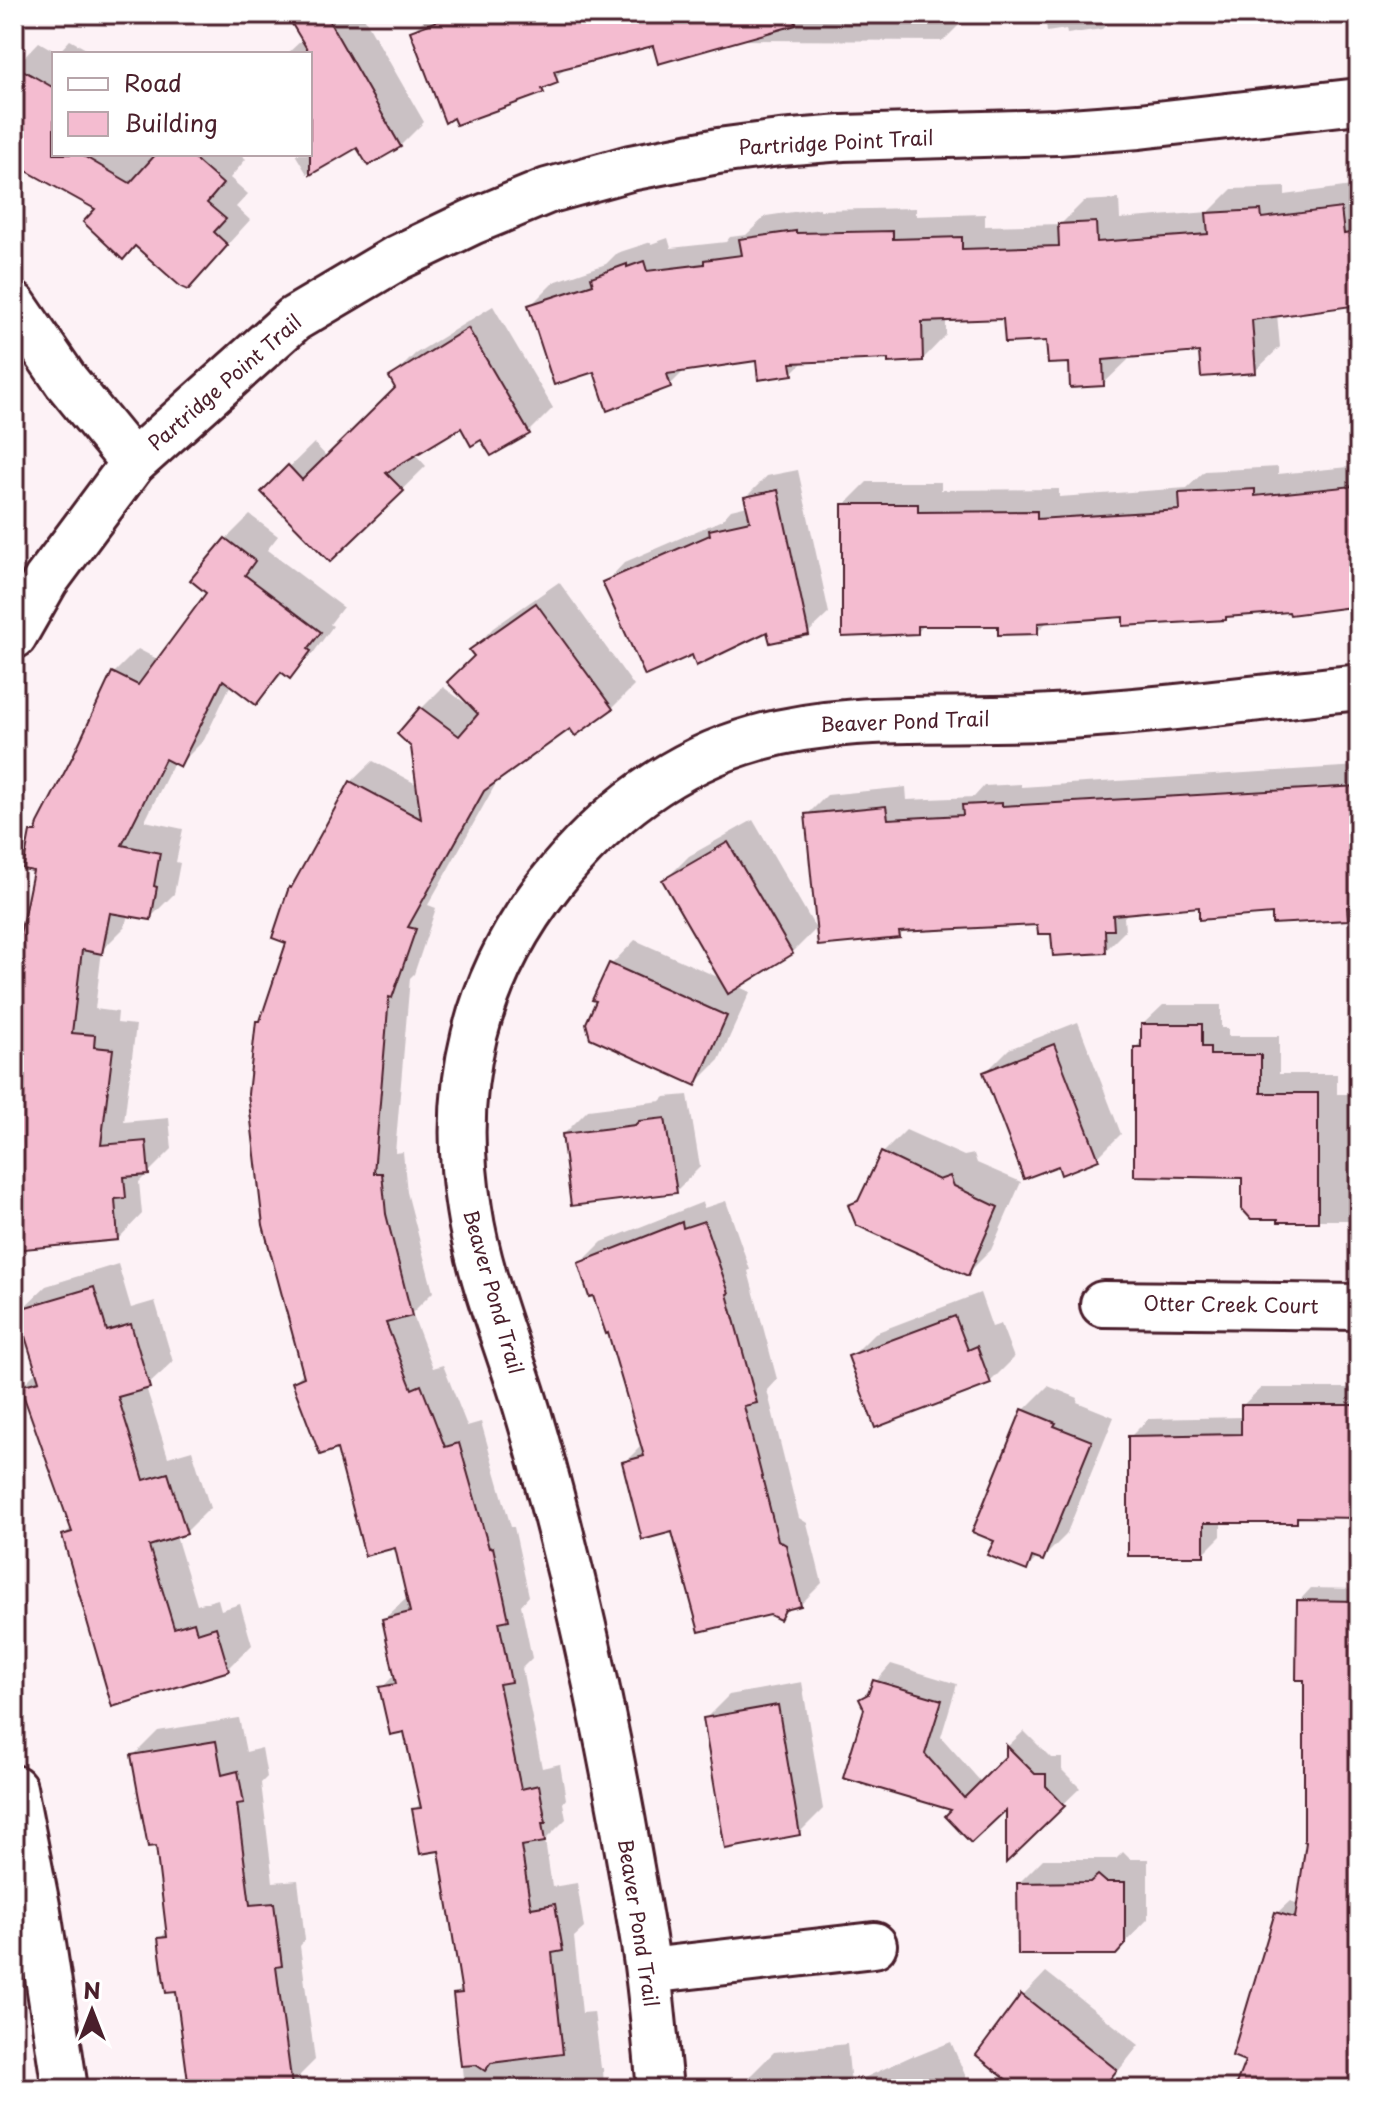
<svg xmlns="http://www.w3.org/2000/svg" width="1373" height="2103" viewBox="0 0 1373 2103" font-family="'Playpen Sans',sans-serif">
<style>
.shadow{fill:#0003}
.building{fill:#f4bcd0;stroke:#4a1f2b;stroke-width:2}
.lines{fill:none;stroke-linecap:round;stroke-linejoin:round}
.minor-casing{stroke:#4a1f2b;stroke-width:50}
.minor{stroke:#fff;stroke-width:44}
.labels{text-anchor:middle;stroke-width:6;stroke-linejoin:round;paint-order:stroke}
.street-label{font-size:20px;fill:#4a1f2b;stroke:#fff}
</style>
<rect width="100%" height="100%" fill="#fdf2f6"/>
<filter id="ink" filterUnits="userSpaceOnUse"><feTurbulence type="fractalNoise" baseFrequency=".0125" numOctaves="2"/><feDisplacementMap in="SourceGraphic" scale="16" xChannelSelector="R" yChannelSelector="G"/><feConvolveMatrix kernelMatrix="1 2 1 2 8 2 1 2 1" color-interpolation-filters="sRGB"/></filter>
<g filter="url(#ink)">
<!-- shadow -->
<g class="shadow">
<path d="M302 14H362L424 122 400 146 358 145 307 174 295 154H310V54H287L303 39Z"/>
<path d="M430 14H547L566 67 542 91 412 32Z"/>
<path d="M575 14H1117L1102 29 1067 34 1066 29 1047 32 1046 23H961L943 41 732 40 654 43Z"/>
<path d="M70 40 95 54H54V154H146L154 159 159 154H240L246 159 230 178 248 194 236 207 250 220 188 288 98 208 14 162V68L39 42 58 53Z"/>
<path d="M1359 185V306L1353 312 1344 305 1277 314 1280 347 1255 371 1201 350 1127 356 1128 360 1103 384 1070 361 1048 339 1005 317 946 319V335L922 360 890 357 805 360 792 373 758 358 686 369 670 385 595 369 530 306 554 282 606 264 617 253 651 242V244L668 238 671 248 726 242 730 237 746 235 766 216 820 208V210L916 208V216L985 214V226L1061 224 1084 201 1119 199 1120 219 1209 212 1232 189 1285 187V195Z"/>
<path d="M493 306 553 408 529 432 482 438 461 425 414 453 426 466 330 560 264 492 314 443 327 457 397 388 391 378 415 354Z"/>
<path d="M1359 466V604L1229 615 1225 618 1125 614 1049 620 1037 632 1000 624H925L918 632 844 505 867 482H941V490L1059 489V497L1187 488 1205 471 1278 467V474Z"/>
<path d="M798 470 829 613 808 633 769 629 693 653 605 583 625 562 722 520 731 510 748 506 746 497 767 476Z"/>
<path d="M250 515 278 536 267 550 343 607 330 624 333 626 314 652 290 676 284 672 255 702 231 684 204 740 180 764 174 762 145 821 183 829 176 862 180 863 174 894 150 918 128 914 125 927 102 950 95 1009 118 1012 117 1023 136 1025 124 1122 169 1118 172 1149 139 1182 142 1214 118 1239 14 1248V976L35 869 32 833 39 826 114 673 138 649 159 660 209 593 226 539Z"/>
<path d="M559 582 634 686 612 708 571 726 499 778 428 905 436 908 414 974 410 978 395 1153 403 1152 407 1192 433 1292 412 1313 433 1368 443 1365 467 1426 481 1422 511 1527H514L529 1596 521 1605 532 1658 522 1668 542 1768 560 1764 566 1799 563 1803 566 1819 545 1840 552 1887 577 1883 584 1928 574 1937 582 2013 594 2012 601 2068H603L604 2089H464L455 1995 463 1987 441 1848 414 1810 422 1802 406 1730 382 1688 396 1673 384 1619 408 1597 397 1546 339 1446 294 1382 304 1372 258 1022 264 1016 289 941 291 888 297 882 351 782 373 761 418 785 422 708 443 687 472 708 476 656 472 650 493 628Z"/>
<path d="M1359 766V906L1347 918 1200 904 1130 911 1124 917 1125 931 1105 951 1053 932 1039 923 905 930 899 937 807 815 827 795 906 787 907 800 974 797 984 786 1021 784V787Z"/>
<path d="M753 820 816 929 792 953 737 986 750 992 719 1060 695 1084 611 965 635 940 722 979 665 880 689 856Z"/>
<path d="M1163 1005H1221V1028H1228V1036H1279V1074H1337V1094H1359V1220H1280L1136 1047 1143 1040V1024Z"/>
<path d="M1078 1022 1121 1134 1097 1158 1059 1163 985 1073 1009 1049Z"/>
<path d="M688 1095 700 1167 676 1191 564 1134 588 1110 661 1101 665 1097Z"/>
<path d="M906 1130 964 1156 974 1154 977 1163 1021 1182 991 1250 967 1274 851 1206 865 1192 882 1154Z"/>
<path d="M726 1201 750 1270 748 1271 777 1379 767 1390 799 1518 807 1523 822 1583 800 1605 790 1607 780 1618 674 1530 624 1463 643 1444 610 1331 580 1264 602 1242 703 1202 704 1208Z"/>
<path d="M118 1264 131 1308 155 1301 173 1362 146 1387 168 1457 192 1450 210 1508 186 1532 176 1536 197 1605 218 1599 221 1610 240 1604 252 1645 228 1669 114 1704 64 1535 72 1527 22 1386 38 1370 21 1310 46 1286Z"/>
<path d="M980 1293 992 1327 1001 1324 1014 1358 990 1382 851 1357 875 1333Z"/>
<path d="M1359 1383V1516L1302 1515 1296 1521H1221V1536L1203 1554 1130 1437 1148 1419 1243 1417V1405L1261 1388H1355Z"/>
<path d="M1048 1386 1078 1398 1077 1402 1114 1417 1066 1535 1042 1559 1038 1557 1026 1569 996 1540 1024 1410Z"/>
<path d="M1311 1588 1359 1589V2089H1236L1248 2060 1277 1913 1290 1901 1299 1904 1308 1840 1306 1678 1299 1601Z"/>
<path d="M891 1664 957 1684 941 1737 982 1783 1008 1757V1746L1024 1731 1051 1758H1062V1770L1080 1788 1008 1858V1806L955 1809 866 1709 861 1699Z"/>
<path d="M802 1682 823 1809 799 1833 705 1719 729 1695Z"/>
<path d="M239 1718 246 1752 262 1748 267 1777 261 1783 273 1882 298 1880 305 1940 300 1946 315 2060 300 2075 302 2089H190L177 1989 160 1939 168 1930 158 1844 133 1756 158 1731Z"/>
<path d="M1123 1852 1130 1859H1148V1919L1115 1953 1019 1883 1043 1859H1116Z"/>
<path d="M1046 1972 1139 2045 1104 2089H1021L1023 1996Z"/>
<path d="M951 2042 971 2089H751L750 2076 774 2052 847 2044 851 2084 914 2055V2057Z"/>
</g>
<!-- building -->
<g class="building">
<path d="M286 14H325L401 147 368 166 357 148 310 175V54Z"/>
<path d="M456 14H794L796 25 658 64 653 46 554 71 558 83 542 89 544 93 456 125 453 118 445 123 410 31Z"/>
<path d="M14 65 54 88V154H80L130 183 156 154H189L223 184 207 203 226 219 214 232 228 245 188 290 181 287 135 246 123 260 83 222 95 209 14 164Z"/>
<path d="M1341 208 1344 234 1350 233V237L1359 236V305L1252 320 1256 373 1201 377 1199 352 1103 360 1104 386 1070 388 1069 363 1048 364 1046 341 1005 343 1003 319 922 322 923 361 888 363V359L791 363 793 375 758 380 756 361 667 374 671 387 607 411 594 372 554 385 528 305 593 284 591 277 627 264V267L644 261 647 271 704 264V260L742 255 739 239 796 231V233L893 231V239L962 237V249L1059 246 1058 224 1096 222 1097 242 1208 234 1206 213 1261 210 1262 218Z"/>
<path d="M468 328 530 434 491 456 481 440 471 446 461 428 386 473 404 491 330 562 261 492 288 465 302 480 395 388 389 377Z"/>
<path d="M1353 486 1359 545V606L1290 615 1289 612 1226 617V620L1123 626V617L1038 623V634L998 635V626H918V634L842 637V504H918V512L1037 511V519L1180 510 1179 493 1255 489V496Z"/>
<path d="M778 490 809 635 770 643 767 632 696 666 692 655 645 676 602 582 710 535 709 530 750 521 744 497Z"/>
<path d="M225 538 255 561 245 575 321 632 308 649 311 651 290 679 281 672 256 705 223 680 180 767 165 759 122 845 160 853 154 886 157 887 151 920 110 913 102 954 82 950 72 1033 95 1035 94 1047 113 1049 101 1145 146 1141 149 1175 124 1177 126 1198 115 1199 118 1240 14 1250V964L33 871 23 869 30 832H36L38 823 73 756 112 672 138 685 206 593 190 580Z"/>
<path d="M536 603 613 709 575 736 570 729 484 791 408 927 416 929 392 998 389 997 374 1173H382L386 1214 412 1316 386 1323 412 1389 421 1385 445 1447 459 1443 489 1548 493 1547 509 1620 499 1622 511 1682 499 1684 521 1789 539 1785 546 1823H542L545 1842 521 1846 531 1908 555 1904 563 1951 552 1953 563 2054 491 2063 485 2071 476 2065 461 2066 453 1994 462 1993 439 1851 420 1854 412 1809 421 1808 404 1732 390 1735 379 1687 396 1684 382 1619 410 1612 395 1548 365 1556 337 1449 320 1455 292 1382 304 1377 263 1225 248 1094 256 1021H260L286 943 272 938 289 887 291 888 350 781 421 819 411 747 397 734 420 707 459 736 478 714 447 682 474 656 469 650Z"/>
<path d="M1359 786V906L1347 907 1348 920 1272 924V914L1199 920V907L1113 915 1114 930H1105L1106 953 1053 956 1051 934H1038L1037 925 899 932 900 938 818 946 805 814 886 806 888 819 963 815 962 805 1002 803V806Z"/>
<path d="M728 842 793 954 728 994 662 880Z"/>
<path d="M609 963 727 1016 696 1086 590 1038 586 1023 596 1001 592 1000Z"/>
<path d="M1141 1024H1202V1047H1210V1055H1261V1093H1318V1222H1278V1219H1251L1242 1209V1178L1134 1176V1047H1141Z"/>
<path d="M1054 1044 1099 1160 1061 1175 1058 1166 1024 1179 983 1072Z"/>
<path d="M665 1118 677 1193 571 1206 562 1134 635 1125 639 1121Z"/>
<path d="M881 1152 939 1180 950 1176 954 1186 998 1207 968 1276 856 1225 848 1205 858 1201Z"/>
<path d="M704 1221 729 1293 727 1294 757 1403 744 1406 778 1540 786 1545 801 1606 785 1610 780 1620 770 1615 699 1632 672 1532 642 1540 622 1462 644 1456 608 1333 606 1334 593 1296 589 1297 578 1263 682 1222 683 1228Z"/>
<path d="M94 1287 107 1331 131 1324 150 1388 118 1397 144 1480 168 1473 187 1534 149 1546 174 1628 194 1622 197 1633 216 1627 229 1671 112 1707 62 1535 72 1532 20 1386 39 1381 19 1317V1309Z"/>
<path d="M955 1316 968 1350 977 1346 991 1384 875 1428 848 1356Z"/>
<path d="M1241 1405H1359V1518L1297 1517V1523H1204V1556H1128V1436L1241 1434Z"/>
<path d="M1022 1409 1056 1423 1054 1426 1092 1441 1043 1561 1032 1557 1027 1571 987 1555 994 1541 972 1532Z"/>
<path d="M1297 1600 1359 1601V2089H1234L1245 2061 1232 2056 1275 1912 1295 1918 1306 1842 1304 1841V1680H1296Z"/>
<path d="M873 1680 942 1700 925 1754 964 1798 1006 1756V1745L1035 1774H1046V1786L1065 1806 1006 1863V1810L971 1843 945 1816 951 1810 843 1778 864 1709 859 1699 868 1694Z"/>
<path d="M778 1705 800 1835 725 1849 703 1718Z"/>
<path d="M216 1741 222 1775 238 1771 244 1803 237 1804 250 1905 274 1903 282 1966 276 1967 292 2086 263 2089H189L176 1992 166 1993 163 1976 158 1938 167 1937 156 1846 148 1847 131 1755Z"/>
<path d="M1098 1875 1106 1882H1125V1945L1116 1955H1018L1017 1883 1090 1882Z"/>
<path d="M1021 1994 1117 2070 1102 2089H1018L976 2055Z"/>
</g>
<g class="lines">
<defs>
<g id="minor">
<path d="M14 305 66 381 133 463"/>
<path d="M14 636 46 580 133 463 294 319 397 258 472 222 547 191 630 168 718 151 780 143 843 138 1057 132 1139 126 1359 101"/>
<path d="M1103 1304 1359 1307"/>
<path d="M14 1788 38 1911 65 2089"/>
<path d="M648 1971 874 1945"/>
<path d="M660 2089C656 2050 653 2011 648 1973 644 1938 637 1903 631 1868 615 1774 596 1680 574 1587 558 1522 542 1457 522 1393 503 1333 478 1271 469 1209 449 1086 475 979 552 881 605 814 674 761 757 738 854 711 954 724 1053 717 1155 711 1257 698 1359 687"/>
</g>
</defs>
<!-- minor casing -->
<use href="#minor" class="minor-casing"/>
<!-- minor -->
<use href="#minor" class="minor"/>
</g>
</g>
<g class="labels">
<!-- street labels -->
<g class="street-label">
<text transform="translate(836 143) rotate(-3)" y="7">Partridge Point Trail</text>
<text transform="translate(225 383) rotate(-41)" y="7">Partridge Point Trail</text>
<text transform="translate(905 722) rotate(-2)" y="7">Beaver Pond Trail</text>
<text transform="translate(493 1292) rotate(74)" y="7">Beaver Pond Trail</text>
<text transform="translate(1231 1305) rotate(1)" y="7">Otter Creek Court</text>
<text transform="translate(638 1923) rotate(81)" y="7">Beaver Pond Trail</text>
</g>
</g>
<!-- margin -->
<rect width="1373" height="2103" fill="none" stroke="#fff" stroke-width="48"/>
<rect x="24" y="24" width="1325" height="2055" fill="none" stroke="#4a1f2b" stroke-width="3" filter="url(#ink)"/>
<!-- legend -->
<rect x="52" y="52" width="260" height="104" fill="#ffffff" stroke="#b7a5aa" stroke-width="2"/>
<rect x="68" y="78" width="40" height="12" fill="#ffffff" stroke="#b7a5aa" stroke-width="2"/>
<text x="124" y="92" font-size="24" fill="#4a1f2b">Road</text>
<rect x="68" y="112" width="40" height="24" fill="#f4bcd0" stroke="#b7a5aa" stroke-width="2"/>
<text x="124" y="132" font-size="24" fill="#4a1f2b">Building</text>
<!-- north arrow -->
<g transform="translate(92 2011)" stroke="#ffffff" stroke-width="6" paint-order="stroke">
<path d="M0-6L14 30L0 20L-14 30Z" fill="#4a1f2b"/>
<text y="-12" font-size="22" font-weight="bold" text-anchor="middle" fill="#4a1f2b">N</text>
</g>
</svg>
